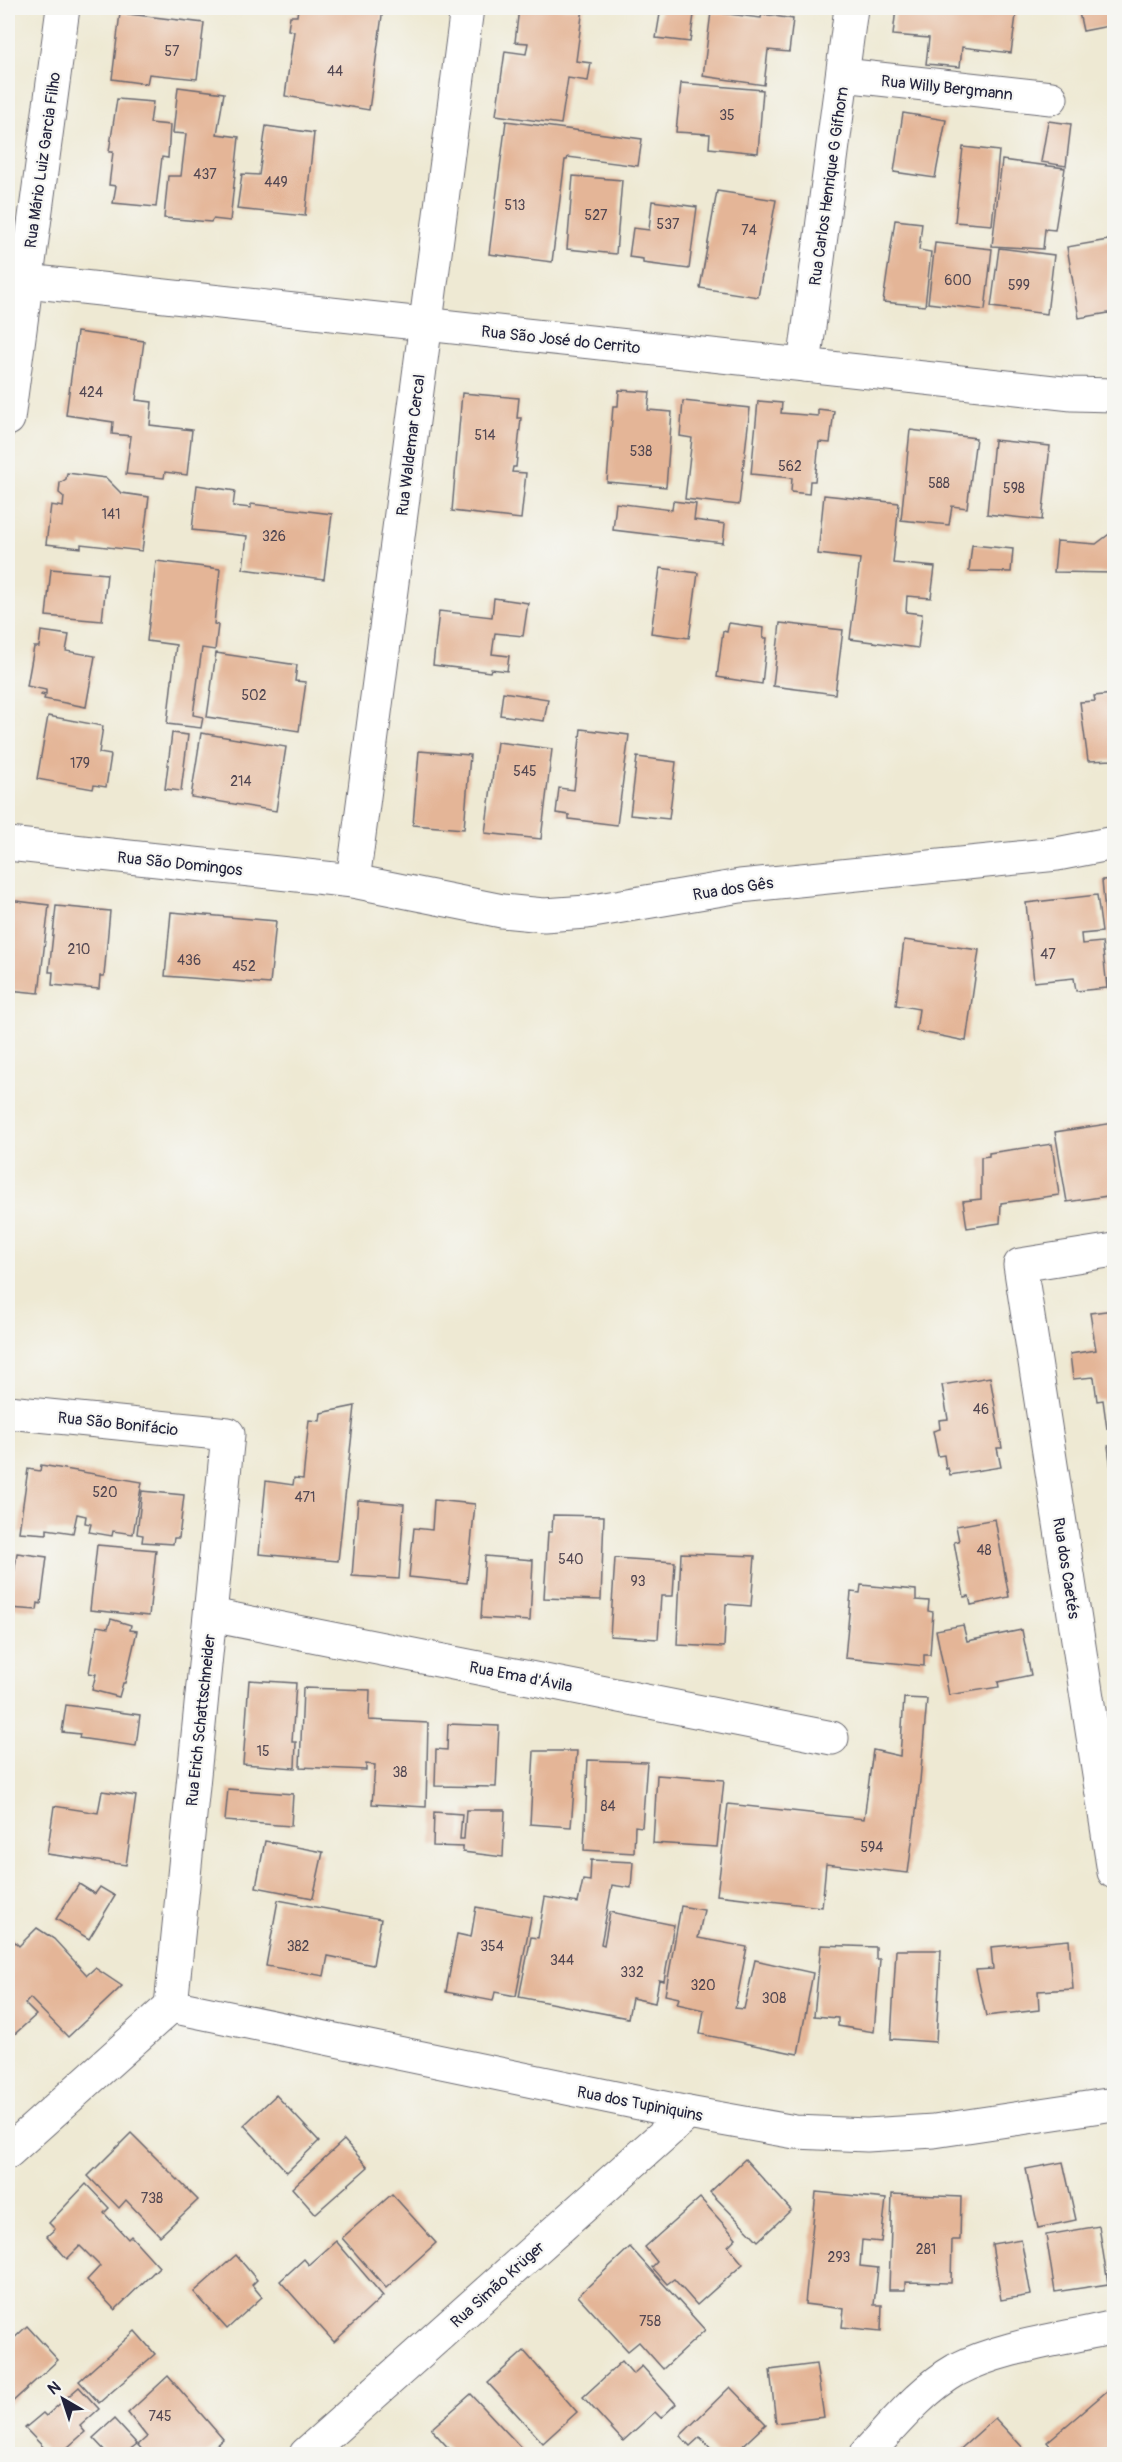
<svg xmlns="http://www.w3.org/2000/svg" width="1122" height="2462" viewBox="0 0 1122 2462" font-family="Pangolin,sans-serif">
<style>
.building{fill:#e4b597}
.lines{fill:none;stroke-linecap:round;stroke-linejoin:round}
.street-casing{stroke:#696870;stroke-width:35}
.street{stroke:#fff;stroke-width:33}
.labels{text-anchor:middle;stroke-width:4.5;stroke-linejoin:round;paint-order:stroke}
.number-label{font-size:14px;fill:#524752}
.street-label{font-size:16px;fill:#22223b;stroke:#f6f6f2}
</style>
<rect width="100%" height="100%" fill="#f6f6f2"/>
<filter id="ink" filterUnits="userSpaceOnUse"><feTurbulence type="fractalNoise" baseFrequency=".0167" numOctaves="2"/><feDisplacementMap in="SourceGraphic" scale="12" xChannelSelector="R" yChannelSelector="G"/><feConvolveMatrix kernelMatrix="1 2 1 2 8 2 1 2 1" color-interpolation-filters="sRGB"/></filter>
<filter id="wash" filterUnits="userSpaceOnUse"><feTurbulence type="fractalNoise" baseFrequency=".008" numOctaves="4" result="noise"/><feDisplacementMap in="SourceGraphic" scale="24" xChannelSelector="R" yChannelSelector="G"/><feGaussianBlur stdDeviation="1.35" result="paint"/><feColorMatrix in="noise" values="0 0 0 0 0 0 0 0 0 0 0 0 0 0 0 0 0 1.4 0 .05"/><feComposite in="paint" operator="in"/></filter>
<g filter="url(#wash)">
<rect width="100%" height="100%" fill="#eee9d3"/>
<g id="blocks">
<!-- building -->
<g class="building">
<path d="M298 8H383L369 110 285 96 294 31 288 30 290 16H297Z"/>
<path d="M519 8H583L576 61 591 63 588 81 568 78 561 124 496 115 505 51 526 54 528 43 515 42Z"/>
<path d="M661 8H695L690 42 656 38Z"/>
<path d="M896 8H1017L1011 53 962 47 960 67 926 64 929 38 893 35Z"/>
<path d="M1078 8H1114V25L1083 31Z"/>
<path d="M711 12 761 18 762 14 793 19 789 52 768 50 764 85 703 76Z"/>
<path d="M120 13 204 23 197 79 149 74 147 84 112 79Z"/>
<path d="M1114 41V84H1113L1111 42Z"/>
<path d="M681 83 763 90 758 153 709 148 710 134 676 132Z"/>
<path d="M178 87 224 93 217 134 239 137 230 221 213 219 211 222 164 218 168 176H181L186 134 173 133Z"/>
<path d="M117 99 153 102 150 123 170 125 168 158 162 157 156 207 113 203 116 186 109 185 113 152H109Z"/>
<path d="M903 113 946 120 935 178 894 172Z"/>
<path d="M506 121 642 139 638 166 568 157 567 160H565L552 262 489 254Z"/>
<path d="M1048 121 1071 124 1066 166 1041 162Z"/>
<path d="M266 126 314 133 305 216 237 209 242 174 259 175Z"/>
<path d="M1114 127V180H1113L1110 128Z"/>
<path d="M963 147 999 151 992 225 955 222Z"/>
<path d="M1002 160 1065 168 1055 230 1045 229 1043 249 992 246Z"/>
<path d="M573 176 622 180 616 254 567 249Z"/>
<path d="M717 191 776 200 758 297 700 288Z"/>
<path d="M652 201 697 207 689 269 643 263V259L629 257 633 228 649 230Z"/>
<path d="M895 220 922 223 919 250 931 252 925 306 883 302Z"/>
<path d="M1114 239V312L1079 318 1067 247Z"/>
<path d="M935 243 992 249 985 310 928 303Z"/>
<path d="M999 248 1054 255 1047 314 991 307Z"/>
<path d="M77 332 144 341 136 400 152 402 150 425 192 430 187 475 165 472 164 478 126 474 131 436 112 434 113 422 66 415Z"/>
<path d="M619 390 650 392 648 410 672 412 666 487 607 482 613 406H618Z"/>
<path d="M462 393 519 398 517 418H521L516 467H513L512 472 526 473 521 519 452 511Z"/>
<path d="M683 401 750 408 739 505 685 499 692 438 680 436Z"/>
<path d="M758 401 782 403 781 413 818 416V409L834 411 830 443 819 442 815 481H810L809 494 791 492 792 478 751 474Z"/>
<path d="M910 430 976 438 967 508 952 506 949 525 901 520Z"/>
<path d="M994 440 1050 446 1042 520 987 514Z"/>
<path d="M67 473 106 478 121 493 149 497 142 551 81 544V548L46 544 51 505 63 507 64 497 59 493 60 483 66 479Z"/>
<path d="M197 485 235 491 233 506 251 508V504L332 514 324 579 243 569 247 536 192 530Z"/>
<path d="M824 495 899 503 893 563 935 567 931 598 907 596 906 612 922 614 918 648 850 639 860 559 818 554Z"/>
<path d="M673 501 696 504 694 520 725 524 723 543 613 530 616 503 672 510Z"/>
<path d="M1112 532H1114V573L1054 572 1057 541 1096 544Z"/>
<path d="M972 545 1013 549 1011 572 969 571Z"/>
<path d="M156 561 220 569 214 624 218 625 215 650 202 648 193 715 203 717 201 728 167 724 176 645 147 641Z"/>
<path d="M660 568 698 573 689 638 651 633Z"/>
<path d="M51 569 107 574 102 621 46 616Z"/>
<path d="M494 598 528 603 523 636 495 633 492 654 509 656 507 671 491 669 490 672 433 665 439 611 492 617Z"/>
<path d="M729 623 764 628 763 638H767L762 684 717 677 723 631 727 632Z"/>
<path d="M780 623 843 630 835 694 773 686Z"/>
<path d="M41 631 69 635 66 651 95 656 86 707 44 699 45 696 41 695 42 693 46 694V690L27 686 34 647H39Z"/>
<path d="M216 653 297 665 295 681 306 682 299 731 207 717Z"/>
<path d="M503 692 548 699 544 721 500 715Z"/>
<path d="M1114 694V760L1088 761 1080 702 1095 701 1094 696Z"/>
<path d="M48 716 103 726 99 753 111 755 106 787 94 785 93 789 37 779Z"/>
<path d="M581 729 629 735 617 825 569 819V815L556 813 559 788 574 790Z"/>
<path d="M172 733 188 735 181 791 165 789Z"/>
<path d="M201 733 286 747 276 811 191 797Z"/>
<path d="M497 742 552 749 541 839 485 833Z"/>
<path d="M419 751 470 755 464 829 413 825Z"/>
<path d="M637 757 676 762 669 819 630 815Z"/>
<path d="M1114 879V947L1108 948 1102 880Z"/>
<path d="M1097 895 1102 932 1081 934 1082 944 1102 942 1107 988 1076 991 1074 978 1034 982 1026 903Z"/>
<path d="M8 900 49 905 39 993 8 990Z"/>
<path d="M56 906 110 911 104 976H100L99 989 52 985 53 972H49Z"/>
<path d="M171 912 276 921 270 984 165 976Z"/>
<path d="M904 940 979 950 966 1041 916 1031 919 1009 896 1005Z"/>
<path d="M1114 978V1006H1112L1107 979Z"/>
<path d="M1114 1123V1195L1067 1202 1055 1132Z"/>
<path d="M1052 1144 1059 1195 1001 1203 1000 1223 967 1228 963 1201 981 1199V1157L989 1156V1153Z"/>
<path d="M1114 1310V1428L1107 1429 1103 1400 1097 1401 1094 1377 1073 1379 1070 1354 1096 1350 1090 1313Z"/>
<path d="M990 1377 1002 1448H997L1001 1467 950 1475 948 1468 946 1469 944 1455 938 1456 933 1431 940 1429 939 1420 948 1419 942 1385Z"/>
<path d="M355 1406 338 1561 259 1554 266 1481 293 1485 294 1478 303 1479 309 1420 320 1421 321 1413Z"/>
<path d="M1114 1445V1484H1113L1108 1446Z"/>
<path d="M41 1465 142 1482 133 1534 113 1531 112 1536 89 1532 91 1524 85 1523 86 1516 77 1514 73 1533 47 1529V1534L19 1532 28 1469 40 1471Z"/>
<path d="M142 1491 184 1495 179 1538H174L173 1544 142 1542 143 1535 137 1534Z"/>
<path d="M358 1500 404 1504 399 1579 352 1576Z"/>
<path d="M434 1500 475 1504 467 1583 409 1577 414 1528 432 1530Z"/>
<path d="M553 1515 604 1516 601 1600 544 1598 548 1532H552Z"/>
<path d="M995 1519 1009 1597 971 1605 969 1596 964 1597 954 1542 959 1541 956 1526Z"/>
<path d="M97 1545 156 1550 149 1616 90 1610Z"/>
<path d="M17 1553 47 1557 41 1604 38 1603 37 1610 9 1608Z"/>
<path d="M681 1553 755 1556 751 1606 726 1604 724 1647 677 1645Z"/>
<path d="M485 1556 533 1560 530 1621 481 1618Z"/>
<path d="M615 1558 675 1562 673 1596H661L658 1639 610 1636Z"/>
<path d="M861 1585 916 1590V1600L929 1601 928 1611 933 1612 930 1655H924V1666L845 1658 851 1592 860 1593Z"/>
<path d="M111 1619 131 1625 130 1630 137 1631 125 1683H123L119 1697 92 1690 96 1674 89 1673 97 1626 108 1628Z"/>
<path d="M963 1625 967 1641 1022 1630 1031 1675 998 1682 999 1687 949 1695 936 1630Z"/>
<path d="M249 1680 296 1683 292 1742H296L295 1768 243 1764Z"/>
<path d="M303 1688 370 1690 369 1720 428 1723 426 1807 372 1804 375 1765 366 1764V1770L300 1767Z"/>
<path d="M904 1698 927 1699 920 1781 908 1873 826 1864 822 1907 717 1895 728 1804 864 1819 873 1750 900 1756Z"/>
<path d="M66 1705 140 1715 136 1746 79 1738 80 1734 62 1732Z"/>
<path d="M448 1724 499 1726 496 1787 435 1786 436 1749 447 1750Z"/>
<path d="M534 1751H577L571 1827 530 1824Z"/>
<path d="M588 1760 647 1762 642 1827 635 1826 634 1853 584 1850Z"/>
<path d="M657 1775 724 1780 717 1847 653 1843Z"/>
<path d="M228 1789 293 1794 291 1826 225 1821Z"/>
<path d="M102 1791 136 1796 126 1865 47 1854 54 1806 98 1813Z"/>
<path d="M466 1810H505L503 1857 463 1852V1847L433 1846 434 1812 462 1814 460 1839H464Z"/>
<path d="M265 1841 323 1852 313 1898 256 1887Z"/>
<path d="M591 1860 633 1862 631 1888 612 1885 601 1944 604 1945 610 1912 674 1925 664 1981 659 1980 655 2003 632 1998 628 2018 519 1997 531 1937 538 1938 545 1897 578 1903 583 1880 590 1881Z"/>
<path d="M79 1884 95 1894 100 1887 115 1896 89 1939 56 1919Z"/>
<path d="M278 1900 381 1919 373 1965 328 1956 324 1976 266 1966Z"/>
<path d="M681 1906 704 1910 698 1938 747 1947 735 2008 744 2009 755 1960 813 1973 798 2054 700 2034 704 2010 677 2004 679 1998 665 1995Z"/>
<path d="M476 1907 531 1917 516 1996 495 1992 493 2001 446 1992 457 1934 471 1937Z"/>
<path d="M37 1928 54 1939 87 1975 95 1968 122 1986 68 2037 30 1998 25 2004 36 2015 8 2040V1935L19 1946Z"/>
<path d="M1069 1940 1073 1989 1038 1991 1039 2010 986 2016 976 1970 993 1969 991 1947Z"/>
<path d="M821 1945 876 1947V1959H880L874 2032 838 2026V2018L814 2016Z"/>
<path d="M896 1950H941L936 2042 891 2039Z"/>
<path d="M276 2095 319 2141 287 2172 244 2125Z"/>
<path d="M131 2133 198 2200 160 2236 126 2200 119 2208 88 2176Z"/>
<path d="M344 2140 368 2167 315 2214 292 2188Z"/>
<path d="M745 2159 791 2210 758 2241 710 2192Z"/>
<path d="M1063 2162 1076 2220 1038 2228 1026 2169Z"/>
<path d="M86 2184 109 2208 104 2213 128 2239 131 2236 159 2267 115 2310 87 2280 100 2266 80 2246 67 2259 47 2236 55 2229 49 2223Z"/>
<path d="M816 2192 886 2199 881 2242 862 2240 860 2266 878 2268 874 2305H882L881 2331 842 2327 844 2309 805 2304Z"/>
<path d="M392 2194 436 2243 386 2288 342 2238Z"/>
<path d="M892 2194 961 2197 960 2240H952L951 2283 905 2282V2290H889Z"/>
<path d="M700 2198 736 2238 728 2246 743 2264 697 2305 674 2279 667 2284 652 2267 657 2262 645 2247Z"/>
<path d="M1099 2226 1108 2284 1055 2292 1046 2235Z"/>
<path d="M1021 2239 1031 2295 1001 2300 992 2244Z"/>
<path d="M336 2241 383 2296 334 2342 280 2281 304 2259 309 2265Z"/>
<path d="M630 2247 705 2330 663 2369 639 2342 628 2351 578 2296Z"/>
<path d="M236 2255 257 2280 252 2285 262 2297 227 2329 194 2292Z"/>
<path d="M27 2326 58 2360 9 2405 8 2344Z"/>
<path d="M135 2331 155 2354 99 2403 79 2381Z"/>
<path d="M524 2351 577 2412 543 2443 488 2383Z"/>
<path d="M622 2361 633 2374 642 2366 676 2404 661 2418 655 2412 623 2441 583 2397Z"/>
<path d="M816 2364 824 2417 776 2423 770 2370Z"/>
<path d="M168 2376 223 2439 206 2454H146L138 2445 147 2437 128 2413Z"/>
<path d="M79 2387 99 2409 80 2426 85 2432 60 2454H50L25 2428 43 2413 46 2416Z"/>
<path d="M730 2387 766 2424 734 2454H716L700 2437 690 2446 680 2436Z"/>
<path d="M1107 2391 1114 2400V2454H1057L1047 2442Z"/>
<path d="M471 2394 527 2454H454L431 2429Z"/>
<path d="M995 2418 1026 2451 1023 2454H955Z"/>
<path d="M114 2419 137 2444 124 2454H108L93 2438Z"/>
</g>
</g>
</g>
<g filter="url(#ink)">
<use href="#blocks" fill-opacity="0" stroke="#696870" stroke-width="1.5"/>
<g class="lines">
<defs>
<g id="street">
<path d="M843 75 1051 98"/>
<path d="M8 279 1072 394 1114 395"/>
<path d="M804 365 851 8"/>
<path d="M8 419 63 8"/>
<path d="M8 844 353 881 502 911 544 915 587 912 740 886 1057 854 1114 843"/>
<path d="M353 881 467 8"/>
<path d="M1114 1250 1020 1265 1114 1872"/>
<path d="M8 1412 228 1434 171 2006"/>
<path d="M211 1615 832 1738"/>
<path d="M171 2006 688 2113 795 2132 867 2135 934 2131 1114 2104"/>
<path d="M8 2152 171 2006"/>
<path d="M306 2454 688 2113"/>
<path d="M866 2454C893 2426 921 2390 956 2370 1002 2346 1064 2339 1114 2327"/>
</g>
</defs>
<!-- street casing -->
<use href="#street" class="street-casing"/>
<!-- street -->
<use href="#street" class="street"/>
</g>
</g>
<g class="labels">
<!-- number labels -->
<g class="number-label">
<text x="172" y="56">57</text>
<text x="335" y="76">44</text>
<text x="727" y="120">35</text>
<text x="205" y="179">437</text>
<text x="276" y="187">449</text>
<text x="515" y="210">513</text>
<text x="596" y="220">527</text>
<text x="668" y="229">537</text>
<text x="749" y="235">74</text>
<text x="958" y="285">600</text>
<text x="1019" y="290">599</text>
<text x="91" y="397">424</text>
<text x="485" y="440">514</text>
<text x="641" y="456">538</text>
<text x="790" y="471">562</text>
<text x="939" y="488">588</text>
<text x="1014" y="493">598</text>
<text x="111" y="519">141</text>
<text x="274" y="541">326</text>
<text x="254" y="700">502</text>
<text x="80" y="768">179</text>
<text x="525" y="776">545</text>
<text x="241" y="786">214</text>
<text x="79" y="954">210</text>
<text x="1048" y="959">47</text>
<text x="189" y="965">436</text>
<text x="244" y="971">452</text>
<text x="981" y="1414">46</text>
<text x="105" y="1497">520</text>
<text x="305" y="1502">471</text>
<text x="984" y="1555">48</text>
<text x="571" y="1564">540</text>
<text x="638" y="1586">93</text>
<text x="263" y="1756">15</text>
<text x="400" y="1777">38</text>
<text x="608" y="1811">84</text>
<text x="872" y="1852">594</text>
<text x="298" y="1951">382</text>
<text x="492" y="1951">354</text>
<text x="562" y="1965">344</text>
<text x="632" y="1977">332</text>
<text x="703" y="1990">320</text>
<text x="774" y="2003">308</text>
<text x="152" y="2203">738</text>
<text x="926" y="2254">281</text>
<text x="839" y="2262">293</text>
<text x="650" y="2326">758</text>
<text x="160" y="2421">745</text>
</g>
<!-- street labels -->
<g class="street-label">
<text transform="translate(947 87) rotate(6)" y="6">Rua Willy Bergmann</text>
<text transform="translate(42 160) rotate(-82)" y="6">Rua Mário Luiz Garcia Filho</text>
<text transform="translate(828 186) rotate(-82)" y="6">Rua Carlos Henrique G Gifhorn</text>
<text transform="translate(561 339) rotate(6)" y="6">Rua São José do Cerrito</text>
<text transform="translate(410 445) rotate(-83)" y="6">Rua Waldemar Cercal</text>
<text transform="translate(180 863) rotate(6)" y="6">Rua São Domingos</text>
<text transform="translate(733 888) rotate(-9)" y="6">Rua dos Gês</text>
<text transform="translate(118 1423) rotate(6)" y="6">Rua São Bonifácio</text>
<text transform="translate(1067 1568) rotate(81)" y="6">Rua dos Caetés</text>
<text transform="translate(521 1676) rotate(11)" y="6">Rua Ema d'Ávila</text>
<text transform="translate(200 1720) rotate(-84)" y="6">Rua Erich Schattschneider</text>
<text transform="translate(640 2103) rotate(11)" y="6">Rua dos Tupiniquins</text>
<text transform="translate(497 2284) rotate(-42)" y="6">Rua Simão Krüger</text>
</g>
</g>
<!-- margin -->
<rect width="1122" height="2462" fill="none" stroke="#f6f6f2" stroke-width="30"/>
<!-- north arrow -->
<g transform="translate(63 2399) rotate(321)" stroke="#f6f6f2" stroke-width="4.5" paint-order="stroke">
<path d="M0-4.5L10 22L0 15L-10 22Z" fill="#22223b"/>
<text y="-9" font-size="16" font-weight="bold" text-anchor="middle" fill="#22223b">N</text>
</g>
</svg>
